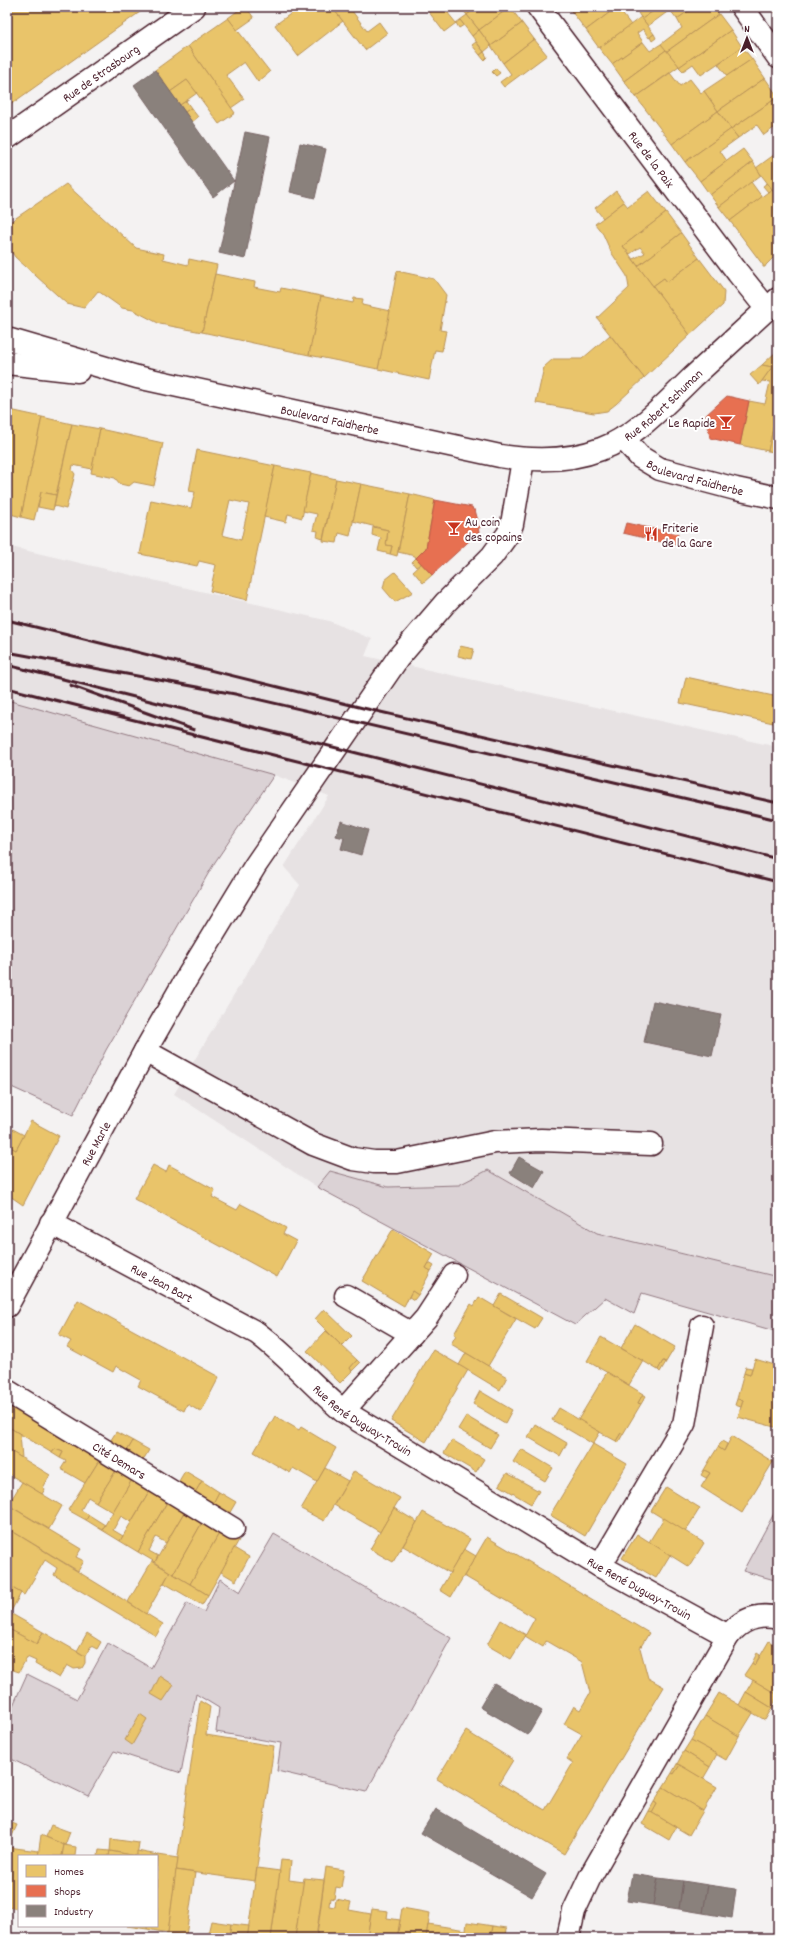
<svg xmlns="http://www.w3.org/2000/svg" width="785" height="1945" viewBox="0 0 785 1945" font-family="Dekko,sans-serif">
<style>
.built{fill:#e7e2e3}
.green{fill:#dbd2d5;stroke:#927880}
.homes{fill:#e9c46a;stroke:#b99257;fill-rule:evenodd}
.shops{fill:#e76f51;stroke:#b85746}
.industry{fill:#8a817c;stroke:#776464}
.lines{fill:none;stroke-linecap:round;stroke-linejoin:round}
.minor-casing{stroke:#4a1f2b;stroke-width:25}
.major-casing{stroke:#4a1f2b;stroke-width:25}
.minor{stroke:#fff;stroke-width:22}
.major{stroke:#fff;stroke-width:22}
.rail{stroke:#4a1f2b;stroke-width:3}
.labels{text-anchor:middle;stroke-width:4;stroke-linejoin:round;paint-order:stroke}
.street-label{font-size:13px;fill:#4a1f2b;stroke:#fff}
.poi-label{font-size:13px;fill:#4a1f2b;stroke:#fff;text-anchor:start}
</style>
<rect width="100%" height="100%" fill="#f4f2f2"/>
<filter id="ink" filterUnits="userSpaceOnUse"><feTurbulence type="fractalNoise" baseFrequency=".025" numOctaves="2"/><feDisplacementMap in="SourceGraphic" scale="8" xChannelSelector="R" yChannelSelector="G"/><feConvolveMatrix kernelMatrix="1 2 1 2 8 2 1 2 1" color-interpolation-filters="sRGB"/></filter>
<g filter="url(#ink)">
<!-- built -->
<path class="built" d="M7 546 329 621 372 639 365 656 778 747V1277L597 1233 489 1170 459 1185 388 1187 330 1171 317 1187 174 1094 300 885 284 867 329 796 274 775 7 700Z"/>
<!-- green -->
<g class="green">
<path d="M7 700 274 775 215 862 106 1050 73 1115 7 1085Z"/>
<path d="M488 1170 597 1233 778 1277V1332L642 1293 634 1314 605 1298 575 1325 317 1187 330 1171 388 1187 459 1185Z"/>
<path d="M778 1506V1581L743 1571Z"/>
<path d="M274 1534 451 1638 366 1792 277 1771 281 1743 216 1732 219 1708 196 1694 181 1773 114 1751 88 1796 7 1757V1719L27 1674 77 1699 108 1643 151 1668 187 1603 204 1612 220 1579 240 1592Z"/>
</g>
<!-- homes -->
<g class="homes">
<path d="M7 7H147L7 107Z"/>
<path d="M243 7H246L254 18 237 30 228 18Z"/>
<path d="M300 7H332L343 21 298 56 275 25Z"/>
<path d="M332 7H349L367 31 379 22 387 33 365 50Z"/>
<path d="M425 7H443L456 23 444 32Z"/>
<path d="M445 7H450L452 10 448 13 444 8Z"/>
<path d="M461 7H477L467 15Z"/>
<path d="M477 7H510L479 30 467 15Z"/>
<path d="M510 7 522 23 491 46 479 30Z"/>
<path d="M568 7H617L586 30Z"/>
<path d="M617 7 631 25 599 48 586 30Z"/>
<path d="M646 7H659L642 19 638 13Z"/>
<path d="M659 7H694L677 19 670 10 648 26 642 19Z"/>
<path d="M694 7H714L719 14 666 52 661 44 682 28 677 19Z"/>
<path d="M772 7H778V16Z"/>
<path d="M719 14 731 30 679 67 666 52Z"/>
<path d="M467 15 479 30 472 36 460 20Z"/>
<path d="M641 17 654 34 649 38 643 29 637 33 643 42 612 64 599 48Z"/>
<path d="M228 18 270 72 258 82 244 62 226 75 244 99 231 108 188 46Z"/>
<path d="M460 20 464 25 459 28 456 23Z"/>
<path d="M522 23 534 39 503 63 491 46Z"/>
<path d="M479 30 491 46 484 52 472 36Z"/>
<path d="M731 30 742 47 701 75 693 64 683 71 679 67Z"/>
<path d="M654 34 656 38 652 41 650 37Z"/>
<path d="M534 39 547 55 504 87 500 82 511 74 503 63Z"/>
<path d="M476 42 484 52 480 55 472 45Z"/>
<path d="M643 42 650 51 661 44 666 50 624 81 612 64Z"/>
<path d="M188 46 235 113 219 124 187 80 170 92 155 70Z"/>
<path d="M742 47 752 59 727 76 718 64Z"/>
<path d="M666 50 679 66 636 97 624 81Z"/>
<path d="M484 52 487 57 484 60 480 55Z"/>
<path d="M752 59 765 78 718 111 704 91Z"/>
<path d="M496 68 500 73 496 76 492 72Z"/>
<path d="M670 73 680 86 690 79 701 93 704 91 718 111 672 144 636 97Z"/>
<path d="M765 78 778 97 731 129 718 111Z"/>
<path d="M187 80 197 93 180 105 170 92Z"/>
<path d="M778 97V125L764 135 757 125 738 138 731 129Z"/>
<path d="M186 101 191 108 185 112 180 105Z"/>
<path d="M191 108 198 117 192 122 185 112Z"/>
<path d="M718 111 731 129 685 162 672 144Z"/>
<path d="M778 125V134L774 128Z"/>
<path d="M731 129 738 138 720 151 727 161 700 181 685 162Z"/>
<path d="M743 149 753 162 710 195 700 181Z"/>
<path d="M778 152V197L756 168Z"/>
<path d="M753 162 761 175 719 207 710 195Z"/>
<path d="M751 182 762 197 730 221 719 207Z"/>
<path d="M767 183 772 189 768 192 763 186Z"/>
<path d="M66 184 136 248 164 254 163 259 188 265 189 259 217 265 202 332 160 324 133 310 122 308 98 291 84 308 67 304 15 257 7 245V224Z"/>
<path d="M772 189 778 197V253L766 265 765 267H763V265L730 221Z"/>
<path d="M616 191 624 202 603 218 595 208Z"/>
<path d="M649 191 666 213 623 246 690 335 644 378 597 318 629 288 627 276 611 252 603 234 595 224 624 202 628 207Z"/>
<path d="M666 213 681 233 638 266 633 259 645 253 640 247 630 254 623 246Z"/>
<path d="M681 233 699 258 667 282 664 278 653 286 638 266Z"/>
<path d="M699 258 724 291 723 305 690 335 653 286 664 278 667 282Z"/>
<path d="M397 271 434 279 446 295 440 330 446 331 442 351 435 350 429 380 378 369Z"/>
<path d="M215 274 255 282 254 287 280 292 281 288 321 296 309 355 202 332Z"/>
<path d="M321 296 353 303 354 298 363 299 362 305 390 311 378 369 309 355Z"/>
<path d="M610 335 644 378 616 404 607 411 594 413 536 403 544 367 553 359H582Z"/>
<path d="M778 350V405L768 451 740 445 749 401 765 404 770 382 762 381 772 367 762 365Z"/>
<path d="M762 365 772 367 759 385 750 375Z"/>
<path d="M778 407V453L768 451Z"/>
<path d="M7 410H10L7 425Z"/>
<path d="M10 410 42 417 21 517 7 513V425Z"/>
<path d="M42 417 72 424 56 495 41 492 34 520 21 517Z"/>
<path d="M72 424 100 429 92 469 73 465 72 470 75 474 66 509 54 506Z"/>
<path d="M100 429 163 443 154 486 134 482 129 486 120 484 115 478 91 473Z"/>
<path d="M197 450 275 466 247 600 210 591 216 565 199 561 197 566 140 554 151 500 191 508 195 492 189 491ZM230 500 249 504 241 540 222 535Z"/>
<path d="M275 466 311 473 302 518 288 514 286 522 264 517Z"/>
<path d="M311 473 336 479 323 539 317 537 318 531 313 530 317 514 303 511Z"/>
<path d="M336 479 361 484 350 536 339 533 337 543 323 541Z"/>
<path d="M361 484 410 494 397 556 390 554 392 546 386 545 388 530 353 521Z"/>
<path d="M41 492 56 495 53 510 38 507Z"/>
<path d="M410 494 435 500 426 548 416 558 415 556 398 552Z"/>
<path d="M373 527 388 530 386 545 392 546 390 554 378 551 381 538 372 535Z"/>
<path d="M416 558 422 563 416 567 412 562Z"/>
<path d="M422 563 432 575 423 583 413 571Z"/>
<path d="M395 572 413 592 395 602 383 588 385 580Z"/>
<path d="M460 646 474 649 471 659 458 656Z"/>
<path d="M686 677 778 697V724L680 703Z"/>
<path d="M31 1121 59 1136 23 1205 7 1194V1145L16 1150Z"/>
<path d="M7 1126 24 1135 16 1150 7 1145Z"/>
<path d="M153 1165 166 1172 169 1165 215 1190 212 1197 237 1210 241 1204 286 1228 283 1234 296 1241 277 1277 134 1199Z"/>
<path d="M393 1229 434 1254 426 1268 431 1271 418 1295 412 1291 404 1306 362 1281Z"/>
<path d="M429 1263 434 1266 431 1271 426 1268Z"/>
<path d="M412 1291 418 1295 414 1300 409 1297Z"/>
<path d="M501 1294 542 1318 535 1329 494 1306Z"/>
<path d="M479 1297 516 1319 488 1366 451 1344 456 1335 454 1334 471 1304 474 1306Z"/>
<path d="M78 1300 219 1377 201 1412 187 1404 184 1411 138 1386 141 1380 116 1366 113 1372 67 1347 71 1341 59 1335Z"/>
<path d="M324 1309 352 1336 342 1346 315 1319Z"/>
<path d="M635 1324 675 1347 666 1362 663 1361 658 1370 621 1348Z"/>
<path d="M326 1331 357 1360 350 1368 352 1371 340 1383 307 1351Z"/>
<path d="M601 1337 643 1361 629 1385 587 1361Z"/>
<path d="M433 1350 468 1370 426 1442 391 1421Z"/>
<path d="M466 1353 507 1377 500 1390 459 1365Z"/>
<path d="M755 1359 778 1366V1428L738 1417 743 1400 737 1399 744 1373 750 1375Z"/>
<path d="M357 1360 360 1363 352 1371 350 1368Z"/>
<path d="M663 1361 666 1362 660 1372 658 1370Z"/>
<path d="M746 1367 752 1368 750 1375 744 1373Z"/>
<path d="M607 1372 643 1394 638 1403 641 1404 623 1434 621 1433 616 1441 578 1420Z"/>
<path d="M480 1391 512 1410 505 1423 473 1404Z"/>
<path d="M643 1394 646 1396 641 1404 638 1403Z"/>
<path d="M737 1399 743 1400 741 1407 735 1405Z"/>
<path d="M7 1401 100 1459 85 1483 61 1469 66 1461 60 1458 63 1452 55 1449 52 1453 7 1426Z"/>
<path d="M559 1408 600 1432 593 1444 552 1420Z"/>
<path d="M275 1416 299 1430 301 1427 336 1448 317 1482 293 1468 290 1473 254 1452Z"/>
<path d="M466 1416 498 1435 490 1448 458 1429Z"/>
<path d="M535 1424 567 1443 560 1456 528 1437Z"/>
<path d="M7 1426 20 1434 22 1458 7 1449Z"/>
<path d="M116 1432 133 1441 126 1453 109 1443Z"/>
<path d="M621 1433 623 1434 618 1443 616 1441Z"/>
<path d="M732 1436 773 1462 742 1513 701 1487 710 1473 704 1470 711 1458 718 1447 724 1451Z"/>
<path d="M452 1440 484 1459 476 1472 444 1453Z"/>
<path d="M133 1441 149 1450 142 1462 126 1453Z"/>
<path d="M722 1441 727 1444 724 1451 718 1447Z"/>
<path d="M593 1444 627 1464 585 1536 550 1515Z"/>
<path d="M7 1449 50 1475 43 1488 45 1489 42 1494 7 1473Z"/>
<path d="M55 1449 63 1452 60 1458 52 1453Z"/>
<path d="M521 1449 553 1468 545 1481 513 1462Z"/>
<path d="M100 1459 117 1469 96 1502 88 1497 81 1510 89 1515 86 1520 68 1510Z"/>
<path d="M325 1468 348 1481 324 1521 301 1509Z"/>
<path d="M117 1469 133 1478 113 1512 96 1502Z"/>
<path d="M704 1470 710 1473 706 1478 701 1475Z"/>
<path d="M185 1471 202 1481 193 1496 176 1486Z"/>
<path d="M354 1471 400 1498 380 1532 334 1505Z"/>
<path d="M507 1473 539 1491 531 1504 499 1485Z"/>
<path d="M133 1478 151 1489 131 1522 121 1516 113 1530 123 1536 120 1541 102 1530Z"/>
<path d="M202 1481 219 1492 212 1507 193 1496Z"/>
<path d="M22 1482 62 1506 49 1529 8 1505Z"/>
<path d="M666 1487 700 1508 685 1532 651 1511Z"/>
<path d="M151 1489 169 1499 138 1552 120 1541Z"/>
<path d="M219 1492 236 1502 229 1514 212 1505Z"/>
<path d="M169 1499 186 1509 166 1543 156 1537 149 1551 158 1556 155 1562 138 1552Z"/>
<path d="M8 1505 81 1549 76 1557 84 1561 78 1571 7 1528Z"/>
<path d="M394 1508 417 1522 393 1562 370 1549Z"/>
<path d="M186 1509 204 1519 173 1574 155 1562Z"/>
<path d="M423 1512 470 1539 450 1573 403 1546Z"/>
<path d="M89 1515 105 1525 102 1530 86 1520Z"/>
<path d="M664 1518 704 1543 689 1567 649 1542Z"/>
<path d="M204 1519 221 1530 190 1584 173 1574Z"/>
<path d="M7 1528 163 1624 156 1636 54 1575 57 1568 45 1560 24 1595 7 1585Z"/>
<path d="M221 1530 239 1540 208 1595 190 1584Z"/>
<path d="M637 1534 670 1555 656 1578 622 1558Z"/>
<path d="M487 1537 649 1633 640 1648 648 1678 664 1687 564 1854 437 1779 466 1731 513 1760 499 1783 545 1810 573 1763 567 1759 582 1734 564 1724 574 1706 580 1710 590 1693 582 1662 546 1641 543 1647 525 1636 535 1618 464 1576Z"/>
<path d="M234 1548 249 1557 236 1581 221 1572Z"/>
<path d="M464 1549 476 1556 451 1597 440 1590Z"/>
<path d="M152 1561 170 1572 146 1614 128 1602Z"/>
<path d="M170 1572 208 1595 202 1605 164 1583Z"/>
<path d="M7 1585 21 1593 10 1613 43 1632 37 1644 7 1628Z"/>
<path d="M501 1620 526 1635 511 1659 487 1645Z"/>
<path d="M9 1629 37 1644 43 1632 85 1656V1663L82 1668 74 1669 67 1665 59 1678 35 1664 36 1661 27 1657 19 1672 7 1668V1635Z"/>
<path d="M87 1633 101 1642 97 1649 91 1646 85 1656 77 1651Z"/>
<path d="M769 1641 778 1647V1695L744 1675 752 1663 755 1665Z"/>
<path d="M757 1653 760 1655 755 1665 752 1663Z"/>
<path d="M160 1676 174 1685 163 1701 151 1694Z"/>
<path d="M753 1680 778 1695 772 1708 746 1692Z"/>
<path d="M746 1692 772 1708 765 1720 739 1705Z"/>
<path d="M719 1693 753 1713 739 1736 705 1716Z"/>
<path d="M200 1701 210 1707 206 1735 274 1746 255 1881 176 1870Z"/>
<path d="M140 1714 147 1719 132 1745 125 1740Z"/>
<path d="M705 1716 739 1736 726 1760 691 1740Z"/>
<path d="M691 1740 717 1754 710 1767 684 1751Z"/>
<path d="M684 1751 710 1767 703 1779 677 1764Z"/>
<path d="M677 1764 680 1765 674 1774 672 1773Z"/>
<path d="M680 1765 717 1787 703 1811 663 1787 672 1773 674 1774Z"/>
<path d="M663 1787 703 1811 689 1835 652 1813 657 1804 654 1802Z"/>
<path d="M654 1802 657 1804 652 1813 649 1811Z"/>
<path d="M649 1811 676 1827 669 1840 642 1824Z"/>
<path d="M7 1821 17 1825 7 1847Z"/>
<path d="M51 1825 70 1832 65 1845 46 1837Z"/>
<path d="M41 1835 64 1845 62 1856H38Z"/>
<path d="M111 1839 139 1843 137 1856 110 1851Z"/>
<path d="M64 1845 76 1847 75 1856H62Z"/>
<path d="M7 1847 39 1851 38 1856H19V1909L7 1907Z"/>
<path d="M99 1850 110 1851 109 1856H98Z"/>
<path d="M110 1851 136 1856H109Z"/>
<path d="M137 1851 158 1855 157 1863V1856H137Z"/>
<path d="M158 1855 178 1858 168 1933 147 1929V1926H157Z"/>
<path d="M281 1860 291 1861 289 1880 304 1882 295 1938H271Z"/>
<path d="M326 1867 344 1870 341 1888 336 1887 334 1899 330 1898 329 1906 335 1907 336 1899 351 1902 349 1910 371 1914 367 1938H327L317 1935Z"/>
<path d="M257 1868 280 1871 271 1938H247Z"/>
<path d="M176 1870 195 1873 186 1936 168 1933Z"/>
<path d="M304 1878 324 1880 316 1938H295Z"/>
<path d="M402 1908 430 1913 426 1938H397Z"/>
<path d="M372 1909 388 1911 387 1918 400 1920 397 1938H367Z"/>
<path d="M211 1921 231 1924 229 1938H207Z"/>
<path d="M467 1922 493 1926 491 1938H465Z"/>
<path d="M231 1924 249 1926 247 1938H229Z"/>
<path d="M428 1924 466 1930 465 1938H426Z"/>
<path d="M127 1926H147V1929Z"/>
<path d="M493 1926 507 1928 506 1938H491Z"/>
</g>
<!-- shops -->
<g class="shops">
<path d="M727 396 749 401 740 445 710 438 706 415Z"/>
<path d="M435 500 472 507 473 510H475L480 528H478L479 532 432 575 416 558 426 548Z"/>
<path d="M626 523 678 534 675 545 623 533Z"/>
</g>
<!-- industry -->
<g class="industry">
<path d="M155 70 234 181 213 197 134 85Z"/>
<path d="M245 132 270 137 245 259 219 253Z"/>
<path d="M300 143 326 149 315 198 290 192Z"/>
<path d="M341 821 368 830 361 855 341 849 344 838 336 836Z"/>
<path d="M653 1001 721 1015 712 1056 644 1042Z"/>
<path d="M519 1157 544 1171 534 1188 510 1173Z"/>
<path d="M494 1683 542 1711 528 1735 480 1707Z"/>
<path d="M436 1809 546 1874 532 1897 421 1833Z"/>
<path d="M632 1874 658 1878 653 1905 627 1901Z"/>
<path d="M658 1878 683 1881 679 1909 653 1905Z"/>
<path d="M683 1881 708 1885 703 1913 679 1909Z"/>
<path d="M708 1885 736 1889 732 1918 703 1913Z"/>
</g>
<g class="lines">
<defs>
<g id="minor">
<path id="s1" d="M538 7 738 273 767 309"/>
<path d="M742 7 778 57"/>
<path id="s2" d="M7 138 194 7"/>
<path id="s3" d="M623 438 640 457 660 469 736 489 778 498"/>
<path d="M145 1051 313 1144 353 1159 374 1162H397L495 1142 541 1140 651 1144"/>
<path id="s4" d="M51 1223 257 1333C288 1356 313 1386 343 1411L600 1566 728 1636 590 1877 574 1911 568 1938"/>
<path d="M346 1296 412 1334"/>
<path id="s5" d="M7 1306 145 1051 185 981 255 866 398 658 446 602 492 556 508 534 512 524 523 460"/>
<path id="s6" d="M7 1391 233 1529"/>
<path d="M343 1411 426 1318 454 1275"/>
<path d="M600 1566 684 1424 702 1326"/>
<path d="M728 1636C741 1620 757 1613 778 1618"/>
</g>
<g id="major">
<path id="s7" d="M7 339 137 377 500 456C533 461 568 462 601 449 637 436 666 403 693 377 721 351 750 325 778 299"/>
<path d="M7 363 78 371"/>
</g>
</defs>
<!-- minor casing -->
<use href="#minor" class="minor-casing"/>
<!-- major casing -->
<use href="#major" class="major-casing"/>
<!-- minor -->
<use href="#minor" class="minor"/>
<!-- major -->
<use href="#major" class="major"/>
<!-- rail -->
<g class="rail">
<path d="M7 620 363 708 778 803"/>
<path d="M7 652 235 694 778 820"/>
<path d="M7 665 778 859"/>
<path d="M70 685 194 730"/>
<path d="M7 688 778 882"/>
</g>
</g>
</g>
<!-- icons -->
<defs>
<symbol id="bar-bare" viewBox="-9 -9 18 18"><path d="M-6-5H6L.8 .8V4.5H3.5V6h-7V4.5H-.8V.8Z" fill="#c8321e" stroke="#fff" stroke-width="2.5" paint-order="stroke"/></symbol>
<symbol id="restaurant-bare" viewBox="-9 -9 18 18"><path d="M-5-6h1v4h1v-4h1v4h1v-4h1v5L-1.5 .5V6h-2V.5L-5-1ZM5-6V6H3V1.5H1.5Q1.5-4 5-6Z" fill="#c8321e" stroke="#fff" stroke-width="2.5" paint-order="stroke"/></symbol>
</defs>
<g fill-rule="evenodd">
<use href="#bar-bare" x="716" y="412" width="20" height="20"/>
<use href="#bar-bare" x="444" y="518" width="20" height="20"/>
<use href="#restaurant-bare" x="641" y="524" width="20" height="20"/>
</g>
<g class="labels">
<!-- street labels -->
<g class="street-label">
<text dy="5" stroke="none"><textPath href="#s2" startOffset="114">Rue de Strasbourg</textPath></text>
<text dy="5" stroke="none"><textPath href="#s1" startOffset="190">Rue de la Paix</textPath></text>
<text dy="5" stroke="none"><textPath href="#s7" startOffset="686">Rue Robert Schuman</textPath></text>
<text dy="5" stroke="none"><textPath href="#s7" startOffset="333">Boulevard Faidherbe</textPath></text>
<text dy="5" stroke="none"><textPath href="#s3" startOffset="85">Boulevard Faidherbe</textPath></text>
<text dy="5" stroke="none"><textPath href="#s5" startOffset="185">Rue Marle</textPath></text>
<text dy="5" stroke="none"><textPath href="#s4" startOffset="126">Rue Jean Bart</textPath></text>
<text dy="5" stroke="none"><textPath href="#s4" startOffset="371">Rue René Duguay-Trouin</textPath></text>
<text dy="5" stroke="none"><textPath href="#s6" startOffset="132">Cité Demars</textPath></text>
<text dy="5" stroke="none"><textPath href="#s4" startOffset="695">Rue René Duguay-Trouin</textPath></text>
</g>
<!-- poi labels -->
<g class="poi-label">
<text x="715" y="427" text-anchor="end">Le Rapide</text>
<text x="465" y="526">Au coin<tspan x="465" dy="15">des copains</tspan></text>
<text x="662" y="532">Friterie<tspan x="662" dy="15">de la Gare</tspan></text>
</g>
</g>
<!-- margin -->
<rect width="785" height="1945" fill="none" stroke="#fff" stroke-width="24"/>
<rect x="12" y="12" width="761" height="1921" fill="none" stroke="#4a1f2b" stroke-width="1.5" filter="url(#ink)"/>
<!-- legend -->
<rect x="18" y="1855" width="140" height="72" fill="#ffffff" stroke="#b7a5aa"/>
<rect x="26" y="1865" width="20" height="12" fill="#e9c46a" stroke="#b7a5aa"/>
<text x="54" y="1875" font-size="12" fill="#4a1f2b">Homes</text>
<rect x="26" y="1885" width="20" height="12" fill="#e76f51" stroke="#b7a5aa"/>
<text x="54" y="1895" font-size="12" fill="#4a1f2b">Shops</text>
<rect x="26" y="1905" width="20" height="12" fill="#8a817c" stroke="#b7a5aa"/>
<text x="54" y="1915" font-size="12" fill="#4a1f2b">Industry</text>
<!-- north arrow -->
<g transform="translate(747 38)" stroke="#ffffff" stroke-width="3" paint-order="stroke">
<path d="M0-3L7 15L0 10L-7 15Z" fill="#4a1f2b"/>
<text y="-6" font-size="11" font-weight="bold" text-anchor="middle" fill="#4a1f2b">N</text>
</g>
</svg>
